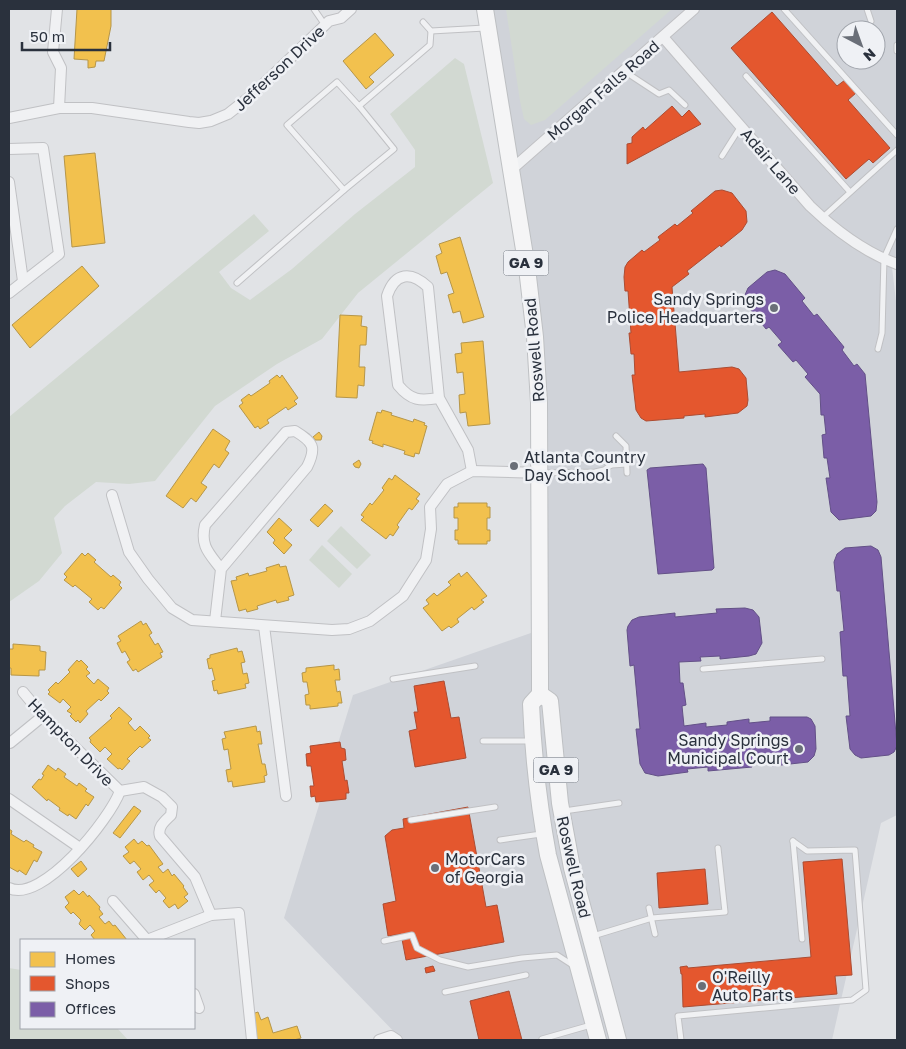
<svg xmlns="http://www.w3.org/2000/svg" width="906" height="1049" viewBox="0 0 906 1049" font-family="'Golos Text',sans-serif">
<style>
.built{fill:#d0d3d9;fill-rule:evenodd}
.green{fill:#d2d9d2}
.homes{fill:#f2c14e;stroke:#b69649}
.shops{fill:#e4572e;stroke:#ac4c32}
.offices{fill:#7b5ea7;stroke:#635087}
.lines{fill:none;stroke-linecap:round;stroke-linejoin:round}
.lane-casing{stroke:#c0c1c4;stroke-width:7}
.street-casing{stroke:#c0c1c4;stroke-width:12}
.primary-casing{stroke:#bec0c3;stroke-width:18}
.lane{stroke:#f0f1f3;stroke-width:5}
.street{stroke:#f0f1f3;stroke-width:10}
.primary{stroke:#f5f5f6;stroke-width:16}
.poi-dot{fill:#6a6f78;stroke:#eff1f5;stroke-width:2}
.labels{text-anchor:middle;stroke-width:5;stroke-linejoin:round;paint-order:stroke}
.shield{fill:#eff1f5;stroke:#656b74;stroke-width:1}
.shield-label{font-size:15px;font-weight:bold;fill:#2a313d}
.street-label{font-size:16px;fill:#2a313d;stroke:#eff1f5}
.poi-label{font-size:16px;fill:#2a313d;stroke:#eff1f5;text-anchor:start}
</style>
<rect width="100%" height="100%" fill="#e1e3e6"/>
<!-- built -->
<path class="built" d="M481 9H897V267H892L897 310V815L881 823 832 1040H402L284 918 353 695 548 627 523 204ZM846 30H876V60H846Z"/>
<!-- green -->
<g class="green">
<path d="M506 9H672L545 120 531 125 524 119 520 101Z"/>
<path d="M455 58 464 64 493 183 358 293 322 339 277 364 215 406 155 481 129 484 96 482 65 506 54 518 62 553 39 581 9 602V417L254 214 269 231 219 272 231 288 250 300 292 269 355 214 415 167V150L390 114Z"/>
<path d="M341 526 371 555 357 569 327 541Z"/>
<path d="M322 545 352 574 339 588 309 560Z"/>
<path d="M9 968 21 970V1028H117L128 1040H9Z"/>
</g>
<!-- homes -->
<g class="homes">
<path d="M77 9H111V26L104 61H96L95 67 88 68V60L74 59Z"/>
<path d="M375 33 394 55 369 77 374 82 366 89 343 61Z"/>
<path d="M95 153 105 243 72 247 64 156Z"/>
<path d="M460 237 484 317 463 323 460 311 453 313 448 295 454 293 447 272 441 274 436 256 442 253 439 244Z"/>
<path d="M82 266 99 286 30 348 12 325Z"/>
<path d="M340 315 362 316 361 326 367 327 366 345H360L359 367H365L364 386 358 385 357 398 336 397Z"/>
<path d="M483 341 490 424 468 426 466 412 460 413 459 395 465 394 463 372 457 373 455 354 462 353 461 343Z"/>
<path d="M277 375 280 378 282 375 298 398 294 401 297 404 288 410 286 407 267 420 269 423 260 429 258 426 255 428 239 406 243 403 241 400 249 394 251 396 270 383 269 381Z"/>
<path d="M382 410 392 413 391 415 413 422 414 419 425 423 424 425 427 426 419 454 415 453 414 457 404 454 405 451 383 444V447L372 443 373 441 369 440 377 412 381 413Z"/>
<path d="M213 429 230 441 225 450 229 453 219 468 214 464 201 483 207 487 196 502 191 498 183 508 166 496Z"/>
<path d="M319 432 322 436 321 440H315L313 437Z"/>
<path d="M359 460 361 464 359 468 355 467 353 464Z"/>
<path d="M395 475 420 494 416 499 419 501 412 510 409 508 397 525 399 527 393 536 390 534 386 539 361 520 364 517 361 515 370 503 372 505 384 490 382 488 389 478 392 480Z"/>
<path d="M458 503H487V507H490V518H487V530H490V541H487V544H458V540H455V530H458V518H454V507H458Z"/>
<path d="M325 504 333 511 318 527 310 520Z"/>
<path d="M279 518 292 530 284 538 292 545 284 554 273 543 275 540 267 532Z"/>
<path d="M82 553 85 556 88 553 96 560 94 562 111 577 113 575 121 582 119 585 122 588 104 609 101 607 98 610 89 602 92 599 75 585 73 587 64 580 67 577 64 574Z"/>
<path d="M279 564 280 567 286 566 294 595 288 597 289 600 277 603 276 600 257 606 258 609 247 612 246 609 239 611 231 581 237 580 236 577 248 573 249 576 267 571 266 568Z"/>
<path d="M467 572 487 596 481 600 484 602 474 610 472 607 457 619 459 622 451 628 449 626 442 631 423 608 429 604 426 600 434 593 437 596 451 585 448 582 459 573 461 577Z"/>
<path d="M141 621 143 625 146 623 152 633 149 635 155 645 158 643 163 652 160 653 162 657 138 672 136 669 133 671 127 662 130 660 125 651 122 653 117 643 121 641 118 636Z"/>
<path d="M13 644 40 646V651L46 652 45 670H39V676L11 675V668H9V649H13Z"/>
<path d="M237 648 238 652 242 651 245 662 241 663 243 674 247 673 249 683 245 684 246 688 218 694 217 690 214 691 212 681 215 680 212 668 209 669 207 659 210 658V655Z"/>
<path d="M77 660 79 662 81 660 88 667 86 669 90 673 86 676 94 684 98 679 109 688 107 691 109 693 101 701 99 699 86 711 88 714 80 723 78 720 76 722 70 716 72 714 67 711 71 707 63 699 60 703 48 694 50 692 48 690 56 682 58 684 70 672 68 670Z"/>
<path d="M334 665V670L339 669 340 680H335L337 692 340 691 342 703H338V706L310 709V705H306L305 695 309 694 307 682H303L302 673 306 672V668Z"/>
<path d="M119 707 132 719 128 723 135 731 140 726 150 736 148 738 151 740 142 748 140 746 127 759 130 761 122 770 120 768 118 769 107 759 112 754 105 747 100 752 90 742 91 740 89 738 112 718 110 716Z"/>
<path d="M256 726 257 732 260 731 262 744H258L262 764H265L267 775 264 776 265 782 233 787 232 781 228 782 226 770 231 769 228 749 224 750 222 739 226 738 224 732Z"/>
<path d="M48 765 56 771 58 768 66 774 64 777 77 786 79 783 87 789 85 791 94 797 88 806 86 804 76 819 69 814 68 816 59 810 60 808 48 799 47 801 32 787 39 779 41 780 44 775 42 774Z"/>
<path d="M134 806 141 811 120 838 113 833Z"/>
<path d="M9 829 12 831 11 834 24 842 26 840 34 845 33 847 42 852 37 862 34 860 26 875 19 870 18 872 9 867Z"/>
<path d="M134 839 138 844 142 841 147 846 149 845 163 864 158 867 163 873 168 869 172 876 174 874 184 886 183 887 188 894 184 897 188 901 178 909 175 904 169 908 163 901 166 898 159 890 156 893 149 885 154 881 149 875 143 880 137 872 141 869 134 861 130 864 123 856 129 852 125 847Z"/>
<path d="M81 861 87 869 78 877 71 869Z"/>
<path d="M74 890 79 895 83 891 88 897 89 895 100 907 99 909 103 914 99 917 105 924 109 921 113 926 115 925 127 940H95L91 935 95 931 90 925 85 930 79 924 81 920 73 912 71 914 65 907 69 903 65 897Z"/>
<path d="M258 1012 261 1020 268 1017 273 1033 297 1026 301 1038 294 1040H256L249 1015Z"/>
</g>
<!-- shops -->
<g class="shops">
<path d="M772 12 837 86 845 80 856 93 848 100 890 148 873 163 869 159 846 179 731 48Z"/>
<path d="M672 106 682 117 689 110 701 124 627 164V144L632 143V137L643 127 645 130Z"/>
<path d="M722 190 732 193 746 211 747 222 742 230 721 247 720 245 687 271 689 274 672 287 679 372 732 367 739 369 746 378 748 400 747 406 738 413 705 417V414L684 416V418L646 421 641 418 636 410 632 375H635L634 354H631L629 333H631L628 291H625L624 277 625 267 628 262 642 250 644 252 660 240 658 237 675 224 677 226 693 213 691 211 715 191Z"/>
<path d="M444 681 451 718 459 717 466 758 415 767 409 731 417 729 414 712H418L414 686Z"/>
<path d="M340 742 341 748 345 749 346 760 342 761 345 781 347 780 349 793H346V799L316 802 315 796 311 797 310 786H314L311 766H307L306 754 311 753 310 746Z"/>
<path d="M468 807 486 907 497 905 504 942 406 960 401 934 388 936 383 904 396 901 385 836 392 830 404 828 403 819Z"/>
<path d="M842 859 852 975 835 976 837 994 683 1007 682 974H681L680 967 687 966 688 968 811 957 803 862Z"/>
<path d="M705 869 708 904 659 908 657 873Z"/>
<path d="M433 966 435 971 426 973 425 968Z"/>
<path d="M509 991 522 1040H479L470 1001Z"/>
</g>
<!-- offices -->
<g class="offices">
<path d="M775 270 785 274 805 298 802 301 814 316 817 314 844 347 842 350 854 366 857 364 865 374 877 502 876 511 871 516 839 520 831 512 826 478H830L827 458H824L822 435 826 434 824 415H821L820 394 805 377 808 374 796 360 793 362 778 345 782 342 769 327 766 329 746 304 745 295 748 288 767 272Z"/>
<path d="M703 464 706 468 714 568 712 570 658 574 647 470 650 468Z"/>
<path d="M871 546 878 550 881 557 897 746 894 752 889 755 861 758 855 755 850 749 846 716H850L847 676H843L840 632 844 631 840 591H837L834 562 837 554 845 548Z"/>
<path d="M745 608 753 610 759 617 762 643 756 654 749 656 720 659V656L700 657 701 661 679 662 680 683H683L686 705 682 706 684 726 706 723V727L727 725V722L749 719V723L770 721V717H807L811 719 815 726 816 749 814 756 808 762 772 766V762L751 764 752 767 708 771V767L687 769 688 772 658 776 645 773 640 764 636 729H640L634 665 630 666 627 630 628 626 632 620 639 617 675 613V617L717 613 716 609Z"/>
</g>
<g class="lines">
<defs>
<g id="lane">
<path d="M314 9 325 25"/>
<path d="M784 9 897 135"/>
<path d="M867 9 871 21"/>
<path d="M423 22 431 31 485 28"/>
<path d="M897 45V51"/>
<path d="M624 71 659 94 669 90 685 105"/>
<path d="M746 76 850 192"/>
<path d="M722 156 741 126"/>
<path d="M344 190 394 149 359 106"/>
<path d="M823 217 897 150"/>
<path d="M237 283 344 190 287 125 337 82 359 106 430 45 431 31"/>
<path d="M878 349 882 333 884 258 897 229"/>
<path d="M616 436 626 446 627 473"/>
<path d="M541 459H597L605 461 611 465"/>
<path d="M543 473 595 472 604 470 611 465 627 464"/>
<path d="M703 669 822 659"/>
<path d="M393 679 475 666"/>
<path d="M483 741H530"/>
<path d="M564 811 619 803"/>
<path d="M411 820 495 807"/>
<path d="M500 840 541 834"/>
<path d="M793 841 802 939"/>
<path d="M649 908 655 934"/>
<path d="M593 936 652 918 725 912 718 848"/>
<path d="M384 941 412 935 417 948 440 960 468 967 522 958 557 955 574 966"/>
<path d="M445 992 526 975"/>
<path d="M542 1039 591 1025"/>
<path d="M681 1040 678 1016 852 1000 866 990 855 850 807 851 793 841"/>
</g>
<g id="street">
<path d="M57 9 53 52 61 68 59 108"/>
<path d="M663 37 810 206C835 230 864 252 897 264"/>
<path d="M9 118 59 108H92L189 122 199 123 211 121 228 114 252 95 325 25 329 21 341 18 351 9"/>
<path d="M9 149 43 148 59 254 9 293"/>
<path d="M511 170 694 9"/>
<path d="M9 182 23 281"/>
<path d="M439 398C420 401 411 401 398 385L387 296C395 272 411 271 428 287L439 398 468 450 472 471"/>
<path d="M112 495 129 552 148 579 172 608 192 620 332 630 349 629 370 621 403 596 426 560 431 529 430 507 447 484 472 471 540 473"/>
<path d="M215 621 221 569 307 467C317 447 313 442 295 431L286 432 205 525C200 546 209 553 221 569"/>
<path d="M264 626 286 796"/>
<path d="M23 692 43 716 120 791 144 787 162 797 172 807 171 815C165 821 157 827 160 836L195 877 211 915 239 913 252 1040"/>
<path d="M10 743 43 716"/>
<path d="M9 799 80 848"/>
<path d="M9 888C42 904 110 819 120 791"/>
<path d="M113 901 147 940 211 915"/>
<path d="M194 994 199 1008"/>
<path d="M379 1040 391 1036 397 1040"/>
</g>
<g id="primary">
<path d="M485 9 527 268 535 337 539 403 540 677V694L531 704C533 755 539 806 548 855L598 1040"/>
<path d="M540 694 550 701 560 803 572 868 618 1040"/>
</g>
</defs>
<!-- lane casing -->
<use href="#lane" class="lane-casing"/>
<!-- street casing -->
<use href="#street" class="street-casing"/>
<!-- primary casing -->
<use href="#primary" class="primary-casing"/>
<!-- lane -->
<use href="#lane" class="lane"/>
<!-- street -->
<use href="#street" class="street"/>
<!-- primary -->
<use href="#primary" class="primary"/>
</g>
<!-- markers -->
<g class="poi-dot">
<circle cx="774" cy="308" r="5"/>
<circle cx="514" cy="466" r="5"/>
<circle cx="799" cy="749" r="5"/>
<circle cx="435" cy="868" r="5"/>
<circle cx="702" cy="986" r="5"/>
</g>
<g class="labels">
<!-- shield labels -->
<g class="shield">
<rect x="503.5" y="250.5" width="45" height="25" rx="4"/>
<rect x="533.5" y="757.5" width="45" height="25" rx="4"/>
</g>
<g class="shield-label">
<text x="526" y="268">GA 9</text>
<text x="556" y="775">GA 9</text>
</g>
<!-- street labels -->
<g class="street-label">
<text transform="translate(279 68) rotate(-43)" y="6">Jefferson Drive</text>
<text transform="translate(603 90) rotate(-41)" y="6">Morgan Falls Road</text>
<text transform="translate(771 161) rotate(49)" y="6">Adair Lane</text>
<text transform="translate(534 350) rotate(-95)" y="6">Roswell Road</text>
<text transform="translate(71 742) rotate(46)" y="6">Hampton Drive</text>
<text transform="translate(574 867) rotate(77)" y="6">Roswell Road</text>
</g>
<!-- poi labels -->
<g class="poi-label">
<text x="764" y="305" text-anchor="end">Sandy Springs<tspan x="764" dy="18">Police Headquarters</tspan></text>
<text x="524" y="463">Atlanta Country<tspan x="524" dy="18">Day School</tspan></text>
<text x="789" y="746" text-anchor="end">Sandy Springs<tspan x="789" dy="18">Municipal Court</tspan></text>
<text x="445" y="865">MotorCars<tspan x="445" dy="18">of Georgia</tspan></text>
<text x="712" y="983">O'Reilly<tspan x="712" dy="18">Auto Parts</tspan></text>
</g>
</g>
<!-- border -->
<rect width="906" height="1049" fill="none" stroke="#2a313d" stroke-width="20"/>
<!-- legend -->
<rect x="20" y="939" width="175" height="90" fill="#eff1f5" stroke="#a0a4ab"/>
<rect x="30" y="952" width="25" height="15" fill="#f2c14e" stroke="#a0a4ab"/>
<text x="65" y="964" font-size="15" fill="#2a313d">Homes</text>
<rect x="30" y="976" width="25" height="15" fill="#e4572e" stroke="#a0a4ab"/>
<text x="65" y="989" font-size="15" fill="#2a313d">Shops</text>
<rect x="30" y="1002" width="25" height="15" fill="#7b5ea7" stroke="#a0a4ab"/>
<text x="65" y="1014" font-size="15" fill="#2a313d">Offices</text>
<!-- north arrow -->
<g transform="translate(861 45) rotate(139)"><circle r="24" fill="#eff1f5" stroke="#a0a4ab"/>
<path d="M0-4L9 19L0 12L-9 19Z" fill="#6a6f78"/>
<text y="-8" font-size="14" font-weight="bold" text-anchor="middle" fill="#2a313d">N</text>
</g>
<!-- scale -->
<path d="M22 42v8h88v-8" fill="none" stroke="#2a313d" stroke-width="2.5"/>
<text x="30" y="42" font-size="15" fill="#2a313d" stroke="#eff1f5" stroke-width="4" paint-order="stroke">50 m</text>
</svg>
